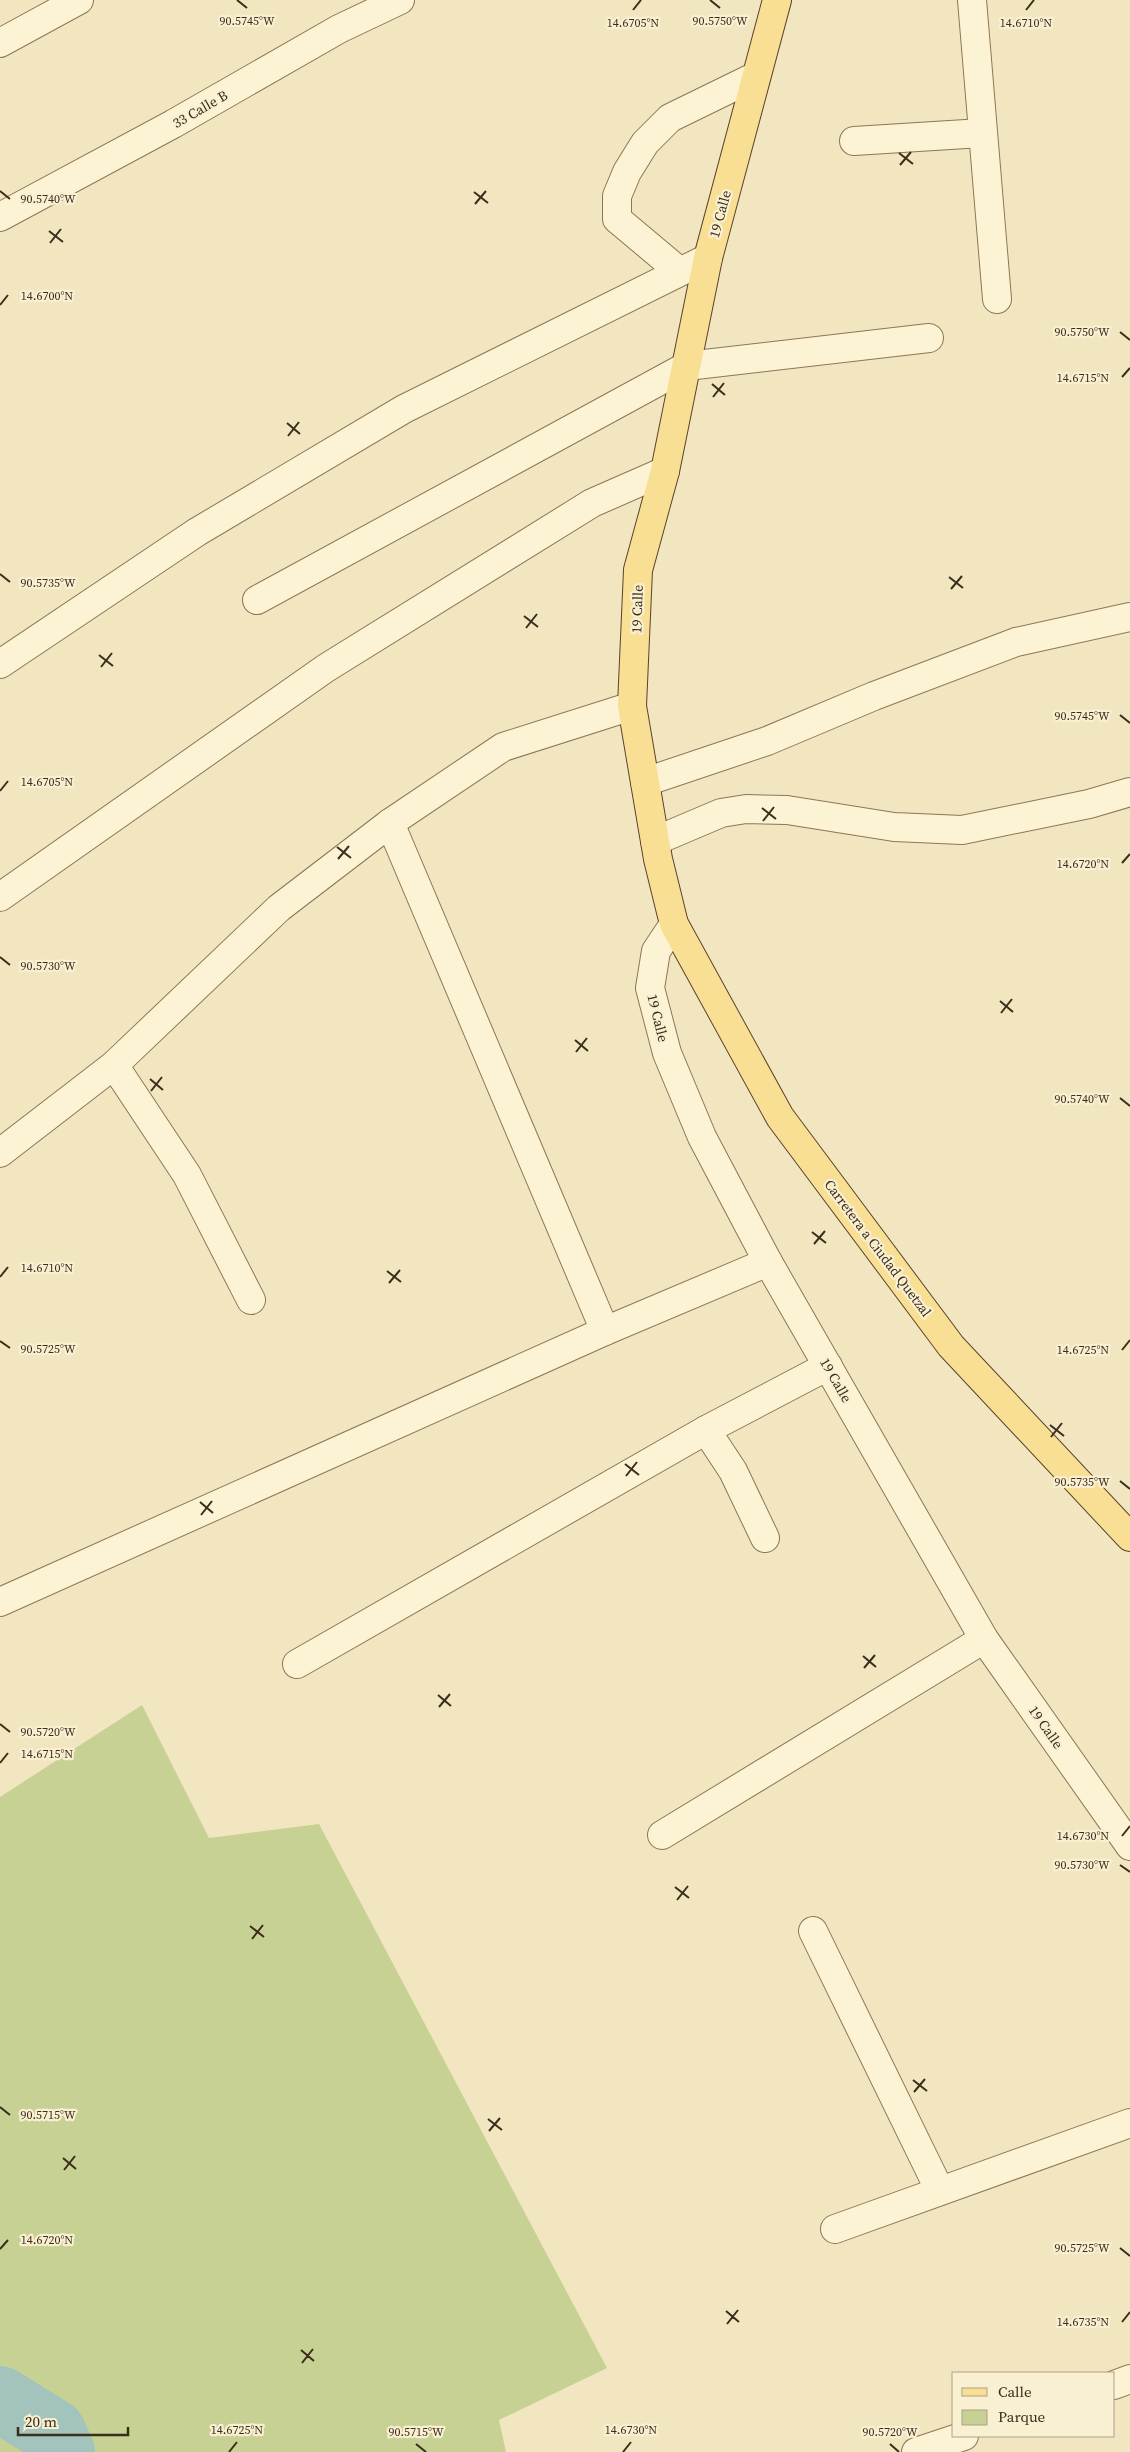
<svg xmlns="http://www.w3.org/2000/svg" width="1130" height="2452" viewBox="0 0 1130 2452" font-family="'Source Serif 4',serif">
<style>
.green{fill:#c7d193}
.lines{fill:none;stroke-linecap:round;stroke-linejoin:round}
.river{stroke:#a3c4bc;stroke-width:66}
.minor-casing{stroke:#8d7656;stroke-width:30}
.major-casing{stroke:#5a432b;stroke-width:30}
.minor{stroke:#fcf2d4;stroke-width:28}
.major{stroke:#f9df94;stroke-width:28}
.ticks{fill:none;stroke:#3b2d1c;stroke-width:2}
.labels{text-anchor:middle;stroke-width:4.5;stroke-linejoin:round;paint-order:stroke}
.street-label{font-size:14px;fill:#3b2d1c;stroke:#f9efd1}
.ticks-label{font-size:12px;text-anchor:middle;fill:#3b2d1c;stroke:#f9efd1;stroke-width:4.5;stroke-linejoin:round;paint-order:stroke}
</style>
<rect width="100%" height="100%" fill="#f2e6c0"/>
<!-- green -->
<path class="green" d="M142 1705 209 1838 319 1824 607 2368 499 2420 506 2452H0V1797Z"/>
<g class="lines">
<!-- river -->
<path class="river" d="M0 2399 53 2432 62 2452"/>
<defs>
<g id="minor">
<path d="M972 0 997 299"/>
<path d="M0 43 79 0"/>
<path d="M854 141 982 133"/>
<path d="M0 217 173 124 339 29 400 0"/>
<path d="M679 271 617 219V196L627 172 645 143 670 118 756 76"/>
<path d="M257 600 687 366 929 338"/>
<path d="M0 664 197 532 404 409 708 258"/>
<path d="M645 782 767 741 874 696 1016 642 1130 617"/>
<path d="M390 823 605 1331"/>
<path d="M655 841 721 813 746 809 787 810 894 827 962 830 1089 804 1130 792"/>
<path d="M0 897 326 668 592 503 665 471"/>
<path d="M674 924 656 951 650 988 667 1053 702 1137 768 1262 984 1639 1130 1846"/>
<path d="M114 1065 187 1175 251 1300"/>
<path d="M0 1153 114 1065 279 908 390 823 503 747 632 706"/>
<path d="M765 1538 733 1471 706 1430 828 1366"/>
<path d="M0 1602 605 1331 768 1262"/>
<path d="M297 1664 706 1430"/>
<path d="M662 1835 984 1639"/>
<path d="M813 1931 940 2191"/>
<path d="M835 2229 1130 2123"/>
<path d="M1114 2385 1130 2379"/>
<path d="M916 2452 964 2436"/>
</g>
<path id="major" d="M777 0 708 258 665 471 638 570 632 706 658 859 674 924 780 1117 951 1346 1130 1537"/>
</defs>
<!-- minor casing -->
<use href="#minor" class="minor-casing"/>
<!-- major casing -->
<use href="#major" class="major-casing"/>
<!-- minor -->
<use href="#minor" class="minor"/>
<!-- major -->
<use href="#major" class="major"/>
</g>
<!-- ticks -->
<path class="ticks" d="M237 0 247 8M710 0 720 8M633 10 641 0M1026 10 1034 0M899 153 913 164M900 165 911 152M0 191 10 199M474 192 488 203M475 204 486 191M49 231 63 242M50 243 61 229M0 305 8 295M1120 332 1130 340M1122 377 1130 368M712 384 725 395M713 397 724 383M287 423 300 434M288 436 299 422M0 574 10 582M949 577 963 588M951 589 962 576M524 616 538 627M526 628 537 614M99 655 113 666M101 667 112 653M1120 715 1130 723M0 791 8 781M762 808 776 819M763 821 774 807M337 847 351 858M338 859 349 846M1122 863 1130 854M0 957 10 965M1000 1001 1013 1012M1001 1013 1012 999M575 1040 588 1051M576 1052 587 1038M150 1079 163 1090M151 1091 162 1077M1120 1098 1130 1106M812 1232 826 1243M814 1244 825 1231M387 1271 401 1282M0 1277 8 1267M389 1283 400 1270M0 1341 10 1348M1122 1350 1130 1340M1050 1425 1064 1436M1051 1437 1062 1423M625 1464 639 1475M626 1476 637 1462M1120 1481 1130 1489M200 1502 213 1513M201 1515 212 1501M863 1656 876 1667M864 1668 875 1655M438 1695 451 1706M439 1707 450 1694M0 1724 10 1732M0 1763 8 1753M1122 1836 1130 1826M1120 1865 1130 1872M675 1887 689 1898M677 1900 688 1886M250 1926 264 1937M252 1939 263 1925M913 2080 927 2091M914 2092 925 2079M0 2107 10 2115M488 2119 502 2130M489 2131 500 2118M63 2158 76 2169M64 2170 75 2156M1120 2248 1130 2256M0 2249 8 2240M726 2311 739 2322M1122 2322 1130 2312M727 2324 738 2310M301 2350 314 2361M302 2363 313 2349M416 2444 426 2452M890 2444 899 2452M229 2452 237 2442M623 2452 631 2442"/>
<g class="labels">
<!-- street labels -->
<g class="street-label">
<text transform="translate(200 109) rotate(-30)" y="5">33 Calle B</text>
<text transform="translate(720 214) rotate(-75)" y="5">19 Calle</text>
<text transform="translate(637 609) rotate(-88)" y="5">19 Calle</text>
<text transform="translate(658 1018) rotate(76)" y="5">19 Calle</text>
<text transform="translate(878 1248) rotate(53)" y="5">Carretera a Ciudad Quetzal</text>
<text transform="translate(836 1380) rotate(60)" y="5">19 Calle</text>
<text transform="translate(1046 1727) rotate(55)" y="5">19 Calle</text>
</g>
</g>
<g class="ticks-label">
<text x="247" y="25">90.5745°W</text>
<text x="720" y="25">90.5750°W</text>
<text x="1026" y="27">14.6710°N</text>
<text x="633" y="27">14.6705°N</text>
<text x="48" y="203">90.5740°W</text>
<text x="47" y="300">14.6700°N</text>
<text x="1082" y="336">90.5750°W</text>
<text x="1083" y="382">14.6715°N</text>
<text x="48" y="587">90.5735°W</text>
<text x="1082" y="720">90.5745°W</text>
<text x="47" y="786">14.6705°N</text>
<text x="1083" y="868">14.6720°N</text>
<text x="48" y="970">90.5730°W</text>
<text x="1082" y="1103">90.5740°W</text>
<text x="47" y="1272">14.6710°N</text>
<text x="48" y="1353">90.5725°W</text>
<text x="1083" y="1354">14.6725°N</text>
<text x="1082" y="1486">90.5735°W</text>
<text x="48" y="1736">90.5720°W</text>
<text x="47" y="1758">14.6715°N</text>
<text x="1083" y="1840">14.6730°N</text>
<text x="1082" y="1869">90.5730°W</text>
<text x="48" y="2119">90.5715°W</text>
<text x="47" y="2244">14.6720°N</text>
<text x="1082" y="2252">90.5725°W</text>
<text x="1083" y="2326">14.6735°N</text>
<text x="237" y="2434">14.6725°N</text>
<text x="631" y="2434">14.6730°N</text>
<text x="416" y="2436">90.5715°W</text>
<text x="890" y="2436">90.5720°W</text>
</g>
<!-- legend -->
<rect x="952" y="2372" width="162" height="65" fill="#f9efd1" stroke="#ada189"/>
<rect x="962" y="2388" width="25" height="8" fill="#f9df94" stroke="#ada189"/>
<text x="998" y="2397" font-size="15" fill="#3b2d1c">Calle</text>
<rect x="962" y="2410" width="25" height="15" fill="#c7d193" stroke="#ada189"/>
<text x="998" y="2422" font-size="15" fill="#3b2d1c">Parque</text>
<!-- scale -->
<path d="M18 2427v8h110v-8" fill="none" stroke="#3b2d1c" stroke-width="2.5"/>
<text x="25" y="2427" font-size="15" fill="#3b2d1c" stroke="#f9efd1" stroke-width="4" paint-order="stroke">20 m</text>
</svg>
